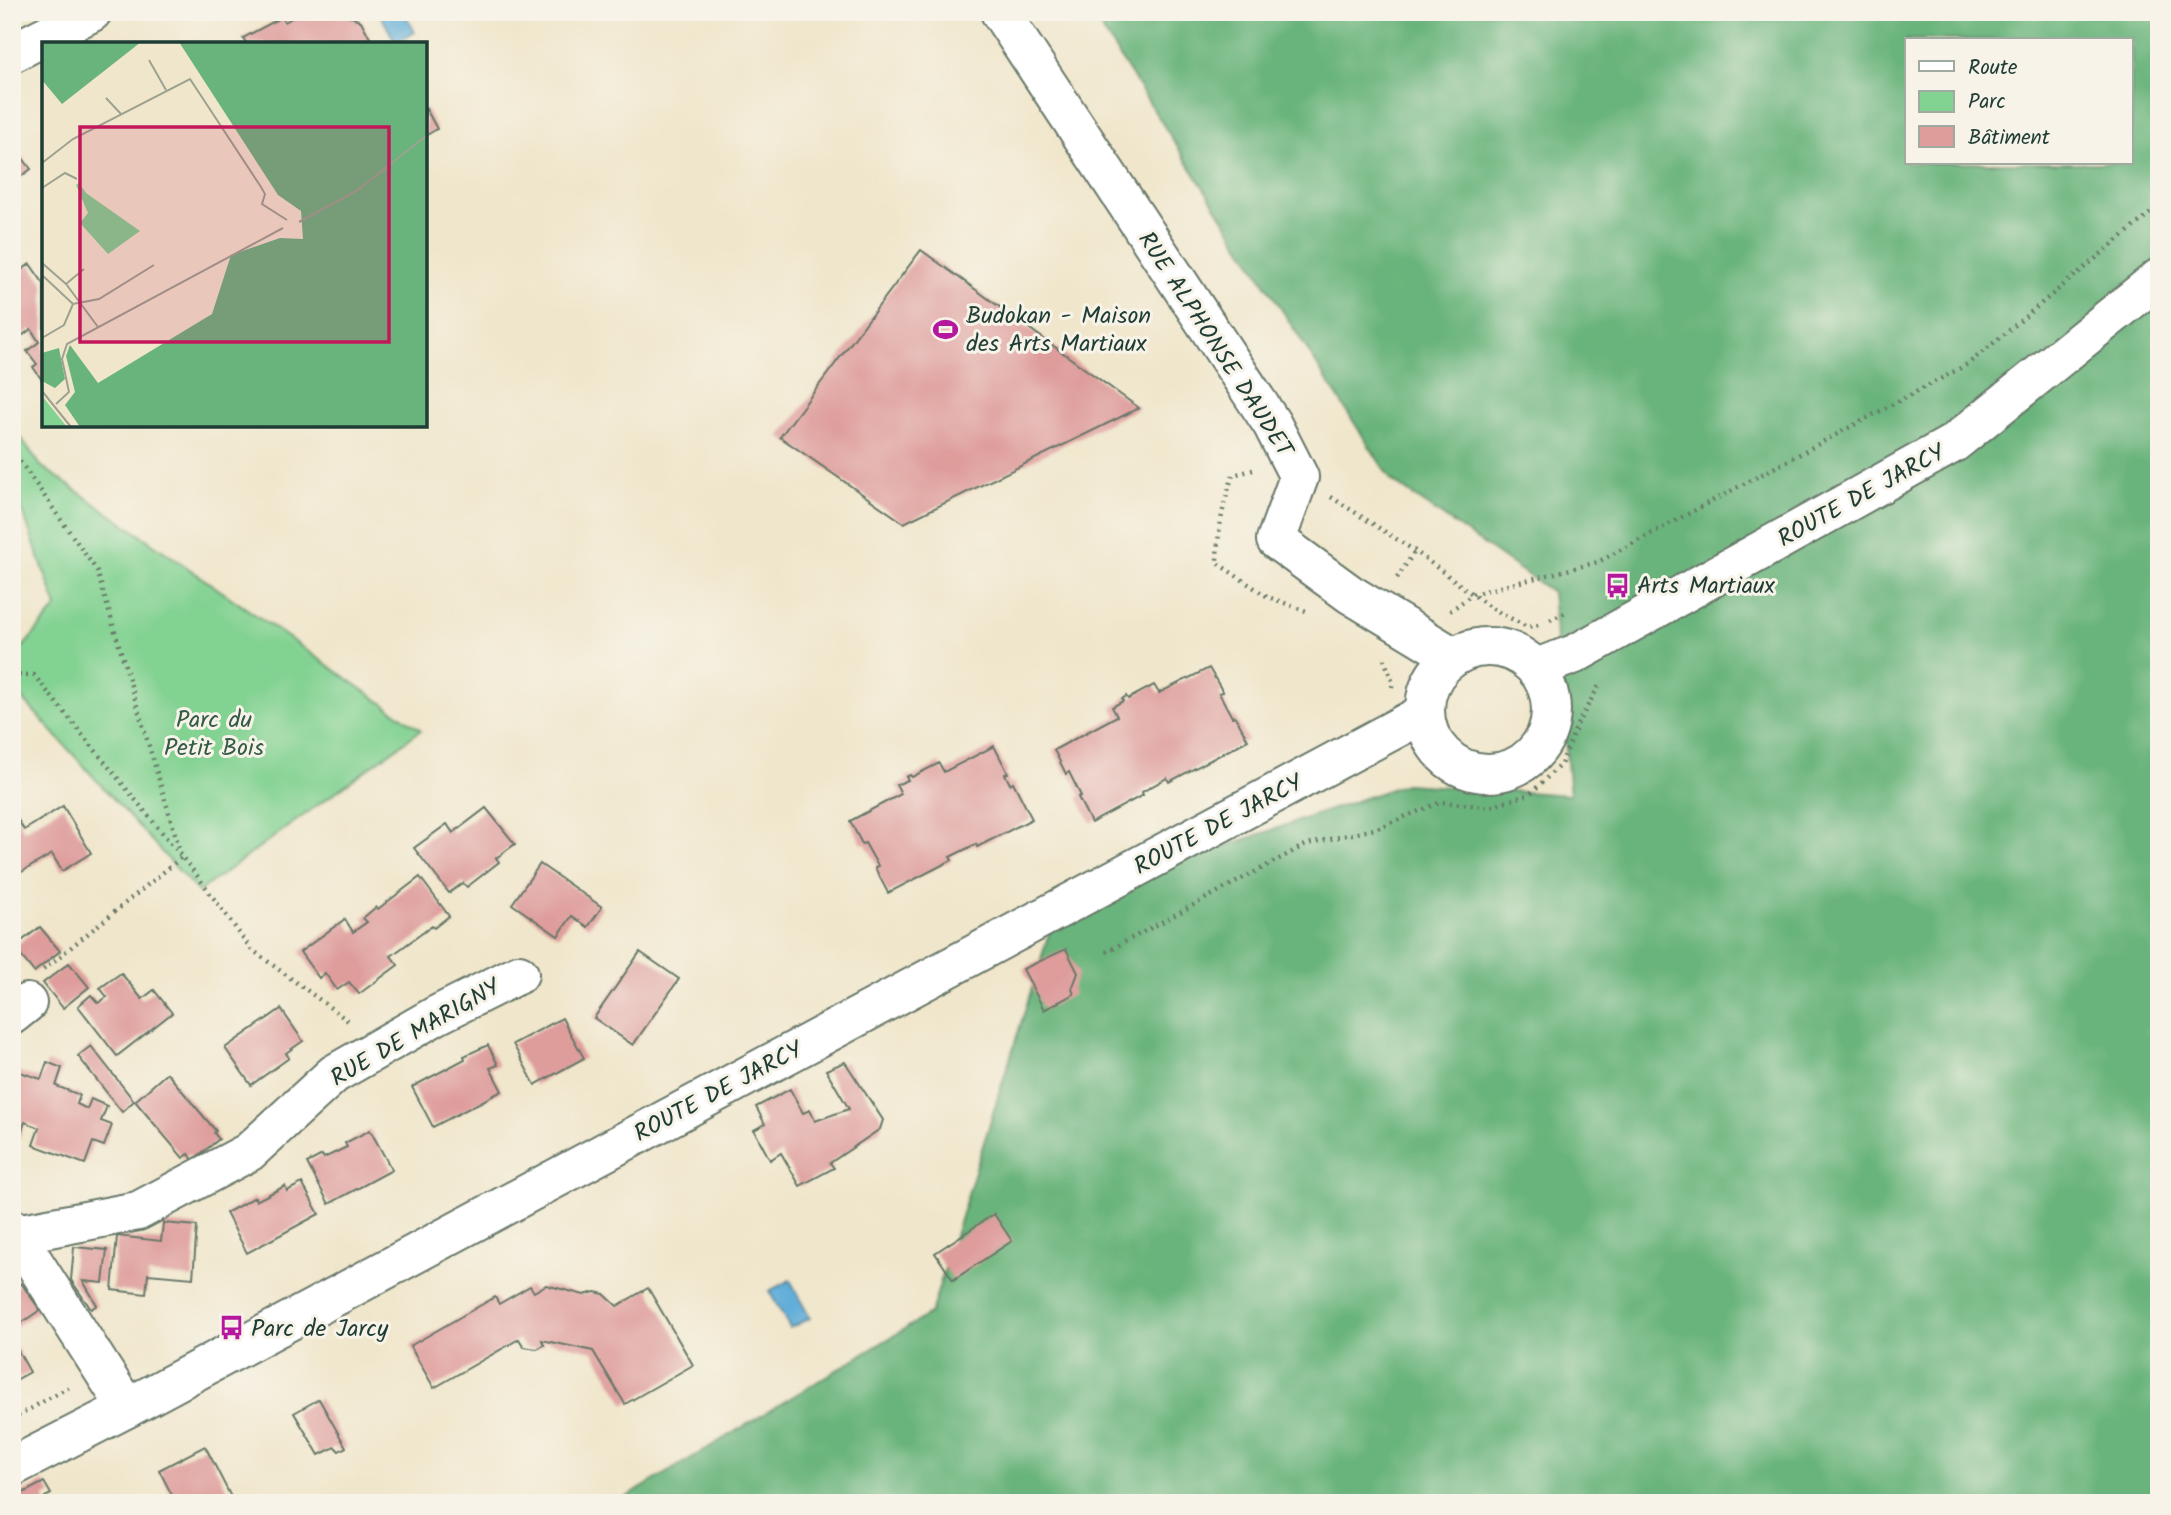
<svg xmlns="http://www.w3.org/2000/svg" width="2171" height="1515" viewBox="0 0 2171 1515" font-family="Kalam,sans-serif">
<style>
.green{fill:#82d292;stroke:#508863;stroke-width:2}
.forest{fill:#69b47c;stroke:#447858;stroke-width:2;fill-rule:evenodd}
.water{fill:#60add9;stroke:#407586;stroke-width:2}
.building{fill:#de9c9b}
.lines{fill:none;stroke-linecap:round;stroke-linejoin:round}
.minor-casing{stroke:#687869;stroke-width:42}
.path{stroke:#687869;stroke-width:4.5;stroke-dasharray:2 5;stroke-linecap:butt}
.minor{stroke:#fff;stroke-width:38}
.labels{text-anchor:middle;stroke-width:6;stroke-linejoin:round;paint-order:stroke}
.poi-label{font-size:24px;fill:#1f3d34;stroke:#f7f3e8;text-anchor:start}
.street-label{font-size:24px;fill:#1f3d34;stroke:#f7f3e8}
.park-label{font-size:24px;fill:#335b47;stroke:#f7f3e8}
.inset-road{fill:none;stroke:#9ca28f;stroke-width:2}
.view{fill:#c2185b;fill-opacity:0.15;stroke:#c2185b;stroke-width:3.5}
.inset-edge{fill:none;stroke:#1f3d34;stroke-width:3.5}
</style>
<rect width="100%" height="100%" fill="#f7f3e8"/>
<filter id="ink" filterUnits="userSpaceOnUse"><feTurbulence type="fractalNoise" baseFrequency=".0143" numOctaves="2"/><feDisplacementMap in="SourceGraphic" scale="14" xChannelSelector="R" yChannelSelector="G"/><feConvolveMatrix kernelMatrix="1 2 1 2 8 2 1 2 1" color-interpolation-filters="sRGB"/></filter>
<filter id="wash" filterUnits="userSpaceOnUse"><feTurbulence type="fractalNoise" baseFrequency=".00686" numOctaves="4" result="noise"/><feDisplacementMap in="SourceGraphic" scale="28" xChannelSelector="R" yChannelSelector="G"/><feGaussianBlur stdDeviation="1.57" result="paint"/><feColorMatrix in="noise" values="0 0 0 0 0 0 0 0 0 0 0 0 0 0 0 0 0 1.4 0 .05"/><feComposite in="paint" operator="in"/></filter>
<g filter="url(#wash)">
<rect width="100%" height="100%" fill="#f0e6cb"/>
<!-- green -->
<path class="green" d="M12 425 41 466 421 730 198 892 12 687V660L57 607 12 482Z"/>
<!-- forest -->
<path class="forest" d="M1091 12H2159V1503H617L931 1313 1058 904 1405 784 1570 795 1552 592 1391 480ZM1907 40H2131V163H1907Z"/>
<!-- water -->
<g class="water">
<path d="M379 12H404L415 32 396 43Z"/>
<path d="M790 1280 810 1318 790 1328 769 1291Z"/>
</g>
<g id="blocks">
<!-- building -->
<g class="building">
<path d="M302 12H339L361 21 373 44H247L243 38 282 17 285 22Z"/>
<path d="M425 107 437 129 425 136Z"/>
<path d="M12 144 31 169 12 183Z"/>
<path d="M921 250 1139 408 904 523 780 437Z"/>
<path d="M30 264 44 284V383L33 367 37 364 27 351 39 342 31 329 23 335 12 321V277Z"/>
<path d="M1209 668 1223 692 1219 693 1232 717 1235 716 1248 740 1169 782 1167 778 1142 792 1143 795 1091 823 1078 797 1081 796 1069 772 1066 774 1054 750 1117 716 1112 707 1123 701 1122 699 1126 696 1128 699 1154 685 1159 693Z"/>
<path d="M994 746 1008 773 1005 774 1010 784 1013 782 1032 819 977 847 976 844 950 857 952 860 888 893 875 868 878 866 865 843 862 844 850 821 901 794 896 785 908 780 906 777 910 775 912 777 939 763 944 772Z"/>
<path d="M63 806 91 853 62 871 52 854 13 877 12 817 15 815 24 830Z"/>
<path d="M486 808 515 844 496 858 499 862 467 887 463 883 449 893 414 848 447 824 453 833Z"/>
<path d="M540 864 602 907 588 927 572 916 558 936 512 904Z"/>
<path d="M420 877 449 916 434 928 432 926 391 956 398 965 359 994 349 982 337 990 325 973 319 978 300 952 345 919 353 932 367 922 363 918 376 907 378 909Z"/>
<path d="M40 927 60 951 34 972 14 947Z"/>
<path d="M1066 949 1078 973 1072 989 1074 994 1044 1010 1023 969Z"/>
<path d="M640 952 679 979 633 1045 594 1018Z"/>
<path d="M69 963 89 987 63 1008 43 983Z"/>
<path d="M121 973 142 999 154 990 172 1013 117 1056 78 1006 91 995 98 1003 107 997 100 988Z"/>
<path d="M281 1009 303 1041 286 1053 289 1058 251 1085 225 1048Z"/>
<path d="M562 1018 584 1058 535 1085 513 1044Z"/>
<path d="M488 1045 498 1065 490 1068 502 1091 433 1127 412 1087 465 1059 464 1056Z"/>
<path d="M91 1046 134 1101 122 1112 78 1056Z"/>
<path d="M47 1062 62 1068 56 1086 80 1095 77 1104 87 1109 91 1099 107 1106 101 1121 112 1125 104 1146 93 1142 85 1164 33 1145 39 1128 25 1122 19 1139 12 1137V1079L17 1071 41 1079Z"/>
<path d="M845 1062 883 1120 880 1129 830 1163 834 1168 800 1186 781 1153 770 1160 754 1130 765 1124 756 1107 790 1089 803 1113 810 1110 815 1121 849 1109 826 1070Z"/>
<path d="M167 1073 216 1131 214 1133 219 1139 193 1160 189 1154 183 1158 135 1101Z"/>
<path d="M370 1130 392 1170 329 1204 307 1163 322 1155 324 1158 347 1147 345 1143Z"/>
<path d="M302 1183 319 1214 247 1253 226 1213 255 1197 256 1201 285 1186 287 1191Z"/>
<path d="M994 1214 1012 1241 953 1280 935 1253Z"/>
<path d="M163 1223 197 1226 193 1278 148 1274 146 1294 112 1290 117 1236 161 1241Z"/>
<path d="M74 1247 107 1250 103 1283 83 1281 97 1305 91 1309 71 1280Z"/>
<path d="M21 1283 40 1310 14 1328 12 1290Z"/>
<path d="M546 1285 584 1295 595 1292 604 1294 617 1306 648 1288 693 1365 625 1404 593 1351 542 1340 544 1345 537 1349 524 1347 519 1339 434 1388 410 1346 495 1297 499 1304 530 1286 534 1292Z"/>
<path d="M12 1340 30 1372 12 1382Z"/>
<path d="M319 1399 346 1447 339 1451 335 1447 319 1455 294 1413Z"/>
<path d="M205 1446 232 1499 225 1503H176L159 1470Z"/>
<path d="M44 1482 51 1494 45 1497 46 1503H21L17 1496Z"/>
</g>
</g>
</g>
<g filter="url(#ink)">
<use href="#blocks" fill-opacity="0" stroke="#687869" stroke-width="2"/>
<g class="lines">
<defs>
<g id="minor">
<path d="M1000 12 1272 424 1299 477 1276 540 1350 594 1454 657"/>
<path d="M12 53 92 12"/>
<circle cx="1488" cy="710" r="63"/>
<path d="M1536 668 1575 654 1954 443 2159 278"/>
<path d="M12 1015 27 1003"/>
<path d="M12 1228 127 1408"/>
<path d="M12 1235 138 1211 249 1152 334 1074 437 1015 519 974"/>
<path d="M12 1467 127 1408 1423 714"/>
</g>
</defs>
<!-- minor casing -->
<use href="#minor" class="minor-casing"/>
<!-- path -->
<g class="path">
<path d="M12 450 97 571 182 857 43 970"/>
<path d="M1253 470 1233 475C1223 503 1217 534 1217 563L1268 597 1306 611"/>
<path d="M1331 497 1415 551 1491 608 1527 627 1539 625"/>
<path d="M1397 578 1415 551"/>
<path d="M1450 611 1473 594 1598 562 1968 364 2159 206"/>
<path d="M1550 620 1567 612"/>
<path d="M1384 659 1393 683 1392 687"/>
<path d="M12 675H34L199 878 251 949 351 1023"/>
<path d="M1106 952 1307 844 1375 829 1441 802 1490 807 1530 794 1561 764 1578 723 1600 684"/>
<path d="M12 1419 69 1387"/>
</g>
<!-- minor -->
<use href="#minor" class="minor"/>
</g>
</g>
<!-- icons -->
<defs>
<symbol id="stadium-bare" viewBox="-9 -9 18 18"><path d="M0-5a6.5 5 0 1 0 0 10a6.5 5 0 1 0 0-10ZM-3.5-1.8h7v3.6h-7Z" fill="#b5179e" stroke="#f7f3e8" stroke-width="2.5" paint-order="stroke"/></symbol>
<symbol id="bus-bare" viewBox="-9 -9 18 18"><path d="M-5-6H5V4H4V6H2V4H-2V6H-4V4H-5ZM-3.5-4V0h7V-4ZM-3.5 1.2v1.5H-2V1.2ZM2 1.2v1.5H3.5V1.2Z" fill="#b5179e" stroke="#f7f3e8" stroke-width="2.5" paint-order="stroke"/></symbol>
</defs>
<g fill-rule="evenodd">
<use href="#stadium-bare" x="928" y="312" width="35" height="35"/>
<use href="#bus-bare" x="1600" y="568" width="35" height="35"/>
<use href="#bus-bare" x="214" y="1310" width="35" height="35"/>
</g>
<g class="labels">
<!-- poi labels -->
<g class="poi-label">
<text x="966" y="323">Budokan - Maison<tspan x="966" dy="28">des Arts Martiaux</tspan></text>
<text x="1637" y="593">Arts Martiaux</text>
<text x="251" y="1336">Parc de Jarcy</text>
</g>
<!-- street labels -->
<g class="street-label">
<text transform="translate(1216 344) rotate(57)" y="8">RUE ALPHONSE DAUDET</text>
<text transform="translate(1861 495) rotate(-29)" y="8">ROUTE DE JARCY</text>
<text transform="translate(1218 824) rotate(-28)" y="8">ROUTE DE JARCY</text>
<text transform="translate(415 1032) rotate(-30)" y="8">RUE DE MARIGNY</text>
<text transform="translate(718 1091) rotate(-28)" y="8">ROUTE DE JARCY</text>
</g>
<!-- park labels -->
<g class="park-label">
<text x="214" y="727">Parc du<tspan x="214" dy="28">Petit Bois</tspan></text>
</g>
</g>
<!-- overview -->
<g transform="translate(42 42)">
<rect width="385" height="385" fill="#f0e6cb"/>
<path d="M37 141 44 151 98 189 66 212 38 181 46 171 34 143ZM0 354 25 385H0Z" fill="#82d292"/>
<path d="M0 0H99L20 62 0 38ZM137 0H385V385H38L23 363 33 350 24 314 28 303 56 341 170 272 189 213 238 196 261 197 259 169 236 153ZM17 306 23 337 13 346 0 339V311Z" fill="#69b47c"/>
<path class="inset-road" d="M107 18 124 48M64 56 79 72M0 121 31 97 148 37 219 145 223 152 220 162 245 178M0 146 23 131 35 137M257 180 316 148 385 93M0 221 24 242 56 285M0 233 31 262M24 242 42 227M0 296 22 283 31 262 57 257 112 223M0 349 29 385M14 362 27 350 20 317 25 302 241 186"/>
<path class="view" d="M38 85H347V300H38Z"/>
<rect width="385" height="385" class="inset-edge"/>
</g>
<!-- margin -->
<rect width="2171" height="1515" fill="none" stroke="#f7f3e8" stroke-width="42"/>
<!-- legend -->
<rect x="1905" y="38" width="228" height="126" fill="#f7f3e8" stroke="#a1aaa0" stroke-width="2"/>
<rect x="1919" y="61" width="35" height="10" fill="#ffffff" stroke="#a1aaa0" stroke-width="2"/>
<text x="1968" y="74" font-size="21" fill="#1f3d34">Route</text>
<rect x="1919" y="91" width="35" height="21" fill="#82d292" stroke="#a1aaa0" stroke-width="2"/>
<text x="1968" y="108" font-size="21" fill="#1f3d34">Parc</text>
<rect x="1919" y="126" width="35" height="21" fill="#de9c9b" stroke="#a1aaa0" stroke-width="2"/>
<text x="1968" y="144" font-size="21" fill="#1f3d34">Bâtiment</text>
</svg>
